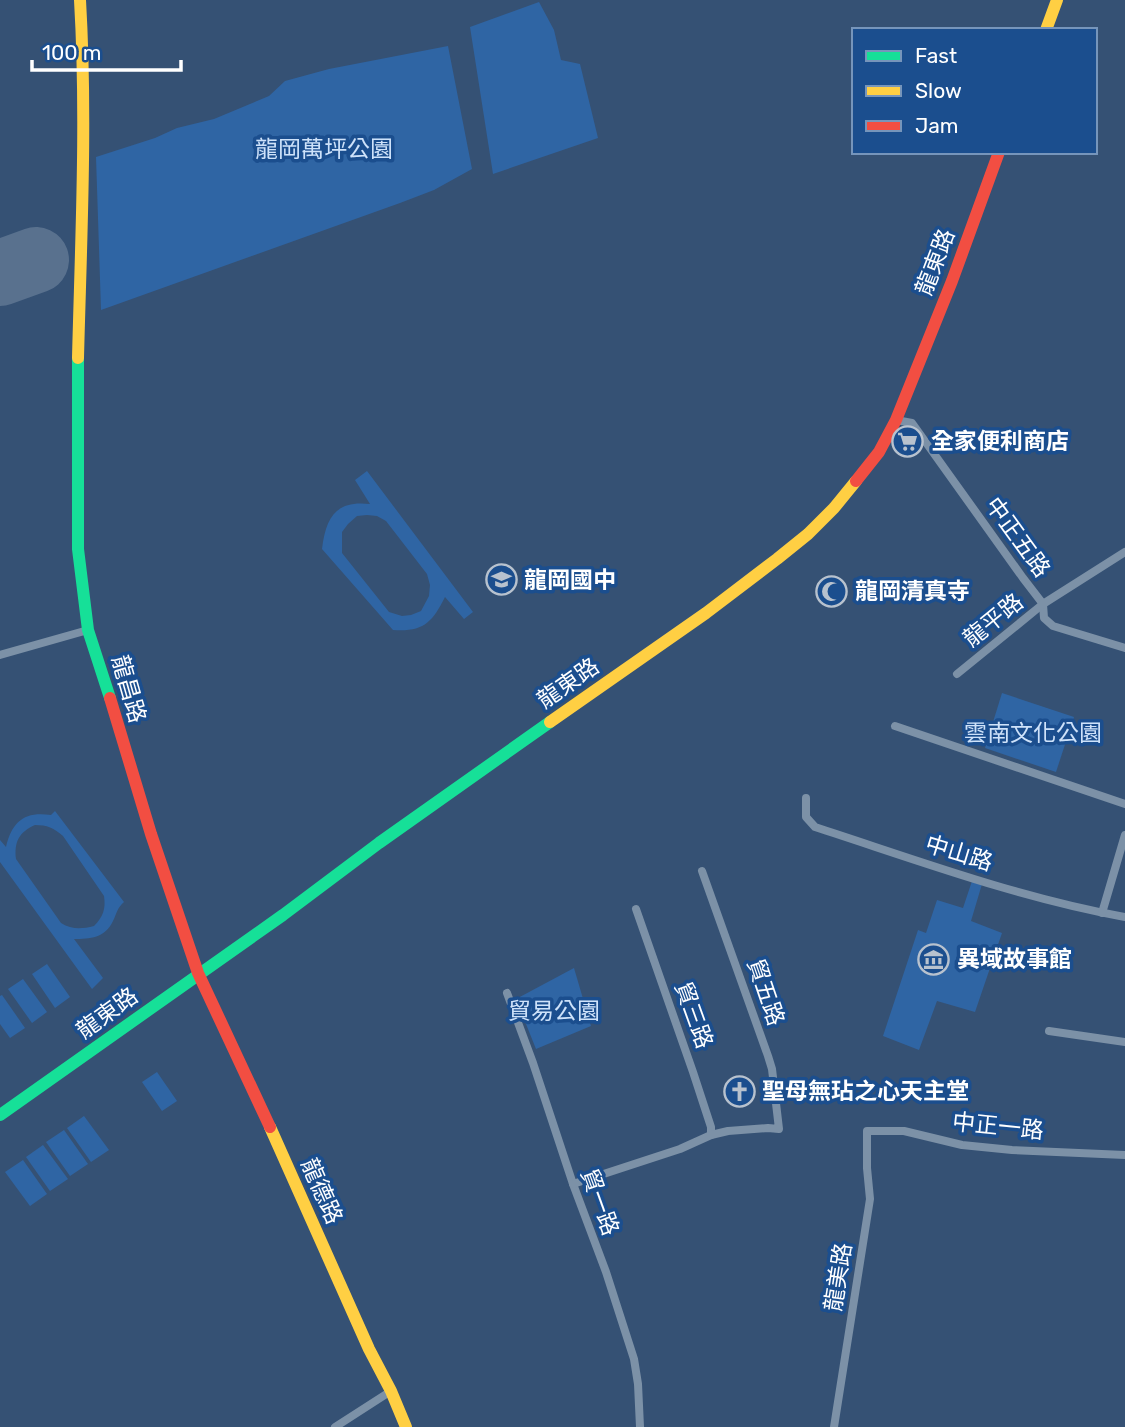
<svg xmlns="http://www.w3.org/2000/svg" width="1125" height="1427" viewBox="0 0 1125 1427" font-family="Rubik,'Noto Sans TC',sans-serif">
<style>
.green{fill:#2f65a4;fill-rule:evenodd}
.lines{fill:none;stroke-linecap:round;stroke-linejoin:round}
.runway{stroke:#59718e;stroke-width:66}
.street{stroke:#7c91a7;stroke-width:8}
.fast{stroke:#16e098;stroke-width:12}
.slow{stroke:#ffcf43;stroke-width:12}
.jam{stroke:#f24e42;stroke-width:12}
.labels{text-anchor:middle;stroke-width:7;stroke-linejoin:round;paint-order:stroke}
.park-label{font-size:23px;fill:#cee2fa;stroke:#1b4e8e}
.street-label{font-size:23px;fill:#fff;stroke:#1b4e8e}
.poi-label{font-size:23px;font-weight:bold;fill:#fff;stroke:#1b4e8e;text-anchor:start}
</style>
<rect width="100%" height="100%" fill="#355174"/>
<!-- green -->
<g class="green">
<path d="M539 2 554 30 561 60 580 64 598 138 493 174 470 27Z"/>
<path d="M448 46 472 169 434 190 400 203 101 310 96 157 155 138 177 128 214 119 269 96 285 81 329 69Z"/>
<path d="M367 471 473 612 464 619 445 597C432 623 423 632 393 630L322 549C326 517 336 500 370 504L355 480ZM367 515 377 516 386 521 427 574 430 585 429 596 421 611 411 615 402 616 389 612 342 553V532L348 524 357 516Z"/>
<path d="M1002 693 1074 717 1056 772 985 748Z"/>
<path d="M55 811 124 902C117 908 117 913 113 921 105 938 90 939 74 939L103 978 92 989 0 862V840L6 847C12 821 25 811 51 815ZM35 825C47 825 54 828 63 836L104 896C106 909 103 917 94 926 82 929 72 930 61 923L16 859C14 842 19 832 35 825Z"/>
<path d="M972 881 982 884 971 921 1002 933 975 1012 937 1001 919 1050 883 1036 918 930 926 933 937 900 963 908Z"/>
<path d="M47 964 70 997 55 1008 32 974Z"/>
<path d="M574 968 591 1026 536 1049 516 999Z"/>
<path d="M23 979 47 1012 32 1023 8 989Z"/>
<path d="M2 995 25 1028 10 1038 0 1024V996Z"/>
<path d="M157 1072 177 1101 162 1111 142 1082Z"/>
<path d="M84 1116 109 1150 91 1162 67 1128Z"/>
<path d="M64 1130 88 1164 70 1176 46 1142Z"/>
<path d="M43 1145 68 1179 50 1191 26 1157Z"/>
<path d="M23 1160 47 1194 30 1206 5 1172Z"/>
</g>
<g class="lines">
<!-- runway -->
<path class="runway" d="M0 273 36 260"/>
<!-- street -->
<g class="street">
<path d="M896 420 912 423 1023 578 1043 604 1044 618 1053 626 1125 648"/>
<path d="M0 655 88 630"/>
<path d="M957 674 1043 604 1125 552"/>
<path d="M895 726 1125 804"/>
<path d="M806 798V817L815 827C917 860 1019 898 1125 917"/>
<path d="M636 909 693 1072 711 1127V1135"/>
<path d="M1102 913 1125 835"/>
<path d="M507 993 533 1063 573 1184 606 1272 634 1359 638 1384 640 1427"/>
<path d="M1049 1031 1125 1042"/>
<path d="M573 1184 680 1149 711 1135 728 1131 768 1128 779 1129 772 1069 768 1056 702 871"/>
<path d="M335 1427 391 1391"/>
<path d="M834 1427 870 1199 867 1168V1131H904L962 1145 1012 1150 1125 1155"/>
</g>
<!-- fast -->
<g class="fast">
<path d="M78 358V549L88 630 110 698"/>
<path d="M0 1115 283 915 379 843 550 722"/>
</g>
<!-- slow -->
<g class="slow">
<path d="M1046 30 1057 0"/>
<path d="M78 358C81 239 87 119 80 0"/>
<path d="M550 722 706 613 777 559 808 534 834 508 856 481"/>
<path d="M270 1127 369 1349 391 1391 406 1427"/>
</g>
<!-- jam -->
<g class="jam">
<path d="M856 481 879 452 896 420 952 281 999 152"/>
<path d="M110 698 151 834 198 973 270 1127"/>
</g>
</g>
<!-- icons -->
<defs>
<symbol id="supermarket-ring" viewBox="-11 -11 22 22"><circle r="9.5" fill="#1b4e8e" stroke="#b8c2ce" stroke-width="1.5"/><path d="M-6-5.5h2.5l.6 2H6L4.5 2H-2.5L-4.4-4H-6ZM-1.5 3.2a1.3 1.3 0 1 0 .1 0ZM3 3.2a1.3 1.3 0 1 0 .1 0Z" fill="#b8c2ce"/></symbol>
<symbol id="school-ring" viewBox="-11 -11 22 22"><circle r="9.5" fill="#1b4e8e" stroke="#b8c2ce" stroke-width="1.5"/><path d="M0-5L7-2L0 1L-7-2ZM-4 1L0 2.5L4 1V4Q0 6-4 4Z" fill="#b8c2ce"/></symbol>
<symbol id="mosque-ring" viewBox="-11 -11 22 22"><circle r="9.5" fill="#1b4e8e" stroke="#b8c2ce" stroke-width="1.5"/><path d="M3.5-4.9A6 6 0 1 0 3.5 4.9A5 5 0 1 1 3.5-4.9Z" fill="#b8c2ce"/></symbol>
<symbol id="museum-ring" viewBox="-11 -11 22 22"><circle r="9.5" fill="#1b4e8e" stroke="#b8c2ce" stroke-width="1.5"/><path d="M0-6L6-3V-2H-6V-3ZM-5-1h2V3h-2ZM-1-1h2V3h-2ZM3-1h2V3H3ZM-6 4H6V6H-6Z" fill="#b8c2ce"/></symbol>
<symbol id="church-ring" viewBox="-11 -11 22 22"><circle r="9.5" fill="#1b4e8e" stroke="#b8c2ce" stroke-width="1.5"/><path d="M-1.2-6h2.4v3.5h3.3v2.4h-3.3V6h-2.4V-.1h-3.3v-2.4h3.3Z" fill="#b8c2ce"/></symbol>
</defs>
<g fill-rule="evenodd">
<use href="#supermarket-ring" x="890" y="424" width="35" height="35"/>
<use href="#school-ring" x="484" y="562" width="35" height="35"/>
<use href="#mosque-ring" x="814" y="574" width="35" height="35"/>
<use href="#museum-ring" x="916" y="942" width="35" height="35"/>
<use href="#church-ring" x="722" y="1074" width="35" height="35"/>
</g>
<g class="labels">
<!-- park labels -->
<g class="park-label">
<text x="324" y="157">龍岡萬坪公園</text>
<text x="1033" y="741">雲南文化公園</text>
<text x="554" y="1019">貿易公園</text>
</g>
<!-- street labels -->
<g class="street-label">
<text transform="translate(935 262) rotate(-69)" y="8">龍東路</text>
<text transform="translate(1018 537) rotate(54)" y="8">中正五路</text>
<text transform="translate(993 620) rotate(-39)" y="8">龍平路</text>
<text transform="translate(568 683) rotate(-35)" y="8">龍東路</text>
<text transform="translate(129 689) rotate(74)" y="8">龍昌路</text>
<text transform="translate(959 853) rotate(17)" y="8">中山路</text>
<text transform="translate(766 992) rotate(71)" y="8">貿五路</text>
<text transform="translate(107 1013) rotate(-36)" y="8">龍東路</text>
<text transform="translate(694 1015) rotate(70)" y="8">貿三路</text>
<text transform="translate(998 1126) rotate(6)" y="8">中正一路</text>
<text transform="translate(322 1191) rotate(66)" y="8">龍德路</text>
<text transform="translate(600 1202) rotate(70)" y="8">貿一路</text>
<text transform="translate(838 1277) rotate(-81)" y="8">龍美路</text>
</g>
<!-- poi labels -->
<g class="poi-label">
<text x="931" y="449">全家便利商店</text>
<text x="524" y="588">龍岡國中</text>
<text x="855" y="599">龍岡清真寺</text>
<text x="957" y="967">異域故事館</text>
<text x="762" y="1099">聖母無玷之心天主堂</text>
</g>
</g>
<!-- legend -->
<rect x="852" y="28" width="245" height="126" fill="#1b4e8e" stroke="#7695bb" stroke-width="2"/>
<rect x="866" y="51" width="35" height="10" fill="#16e098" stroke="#7695bb" stroke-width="2"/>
<text x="915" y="63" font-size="21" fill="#ffffff">Fast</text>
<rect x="866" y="86" width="35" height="10" fill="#ffcf43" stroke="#7695bb" stroke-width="2"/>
<text x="915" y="98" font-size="21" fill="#ffffff">Slow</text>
<rect x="866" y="121" width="35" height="10" fill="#f24e42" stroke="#7695bb" stroke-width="2"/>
<text x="915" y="133" font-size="21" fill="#ffffff">Jam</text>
<!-- scale -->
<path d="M32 60v10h149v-10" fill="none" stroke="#ffffff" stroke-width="3.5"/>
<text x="42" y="60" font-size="21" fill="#ffffff" stroke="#1b4e8e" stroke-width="5" paint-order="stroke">100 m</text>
</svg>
